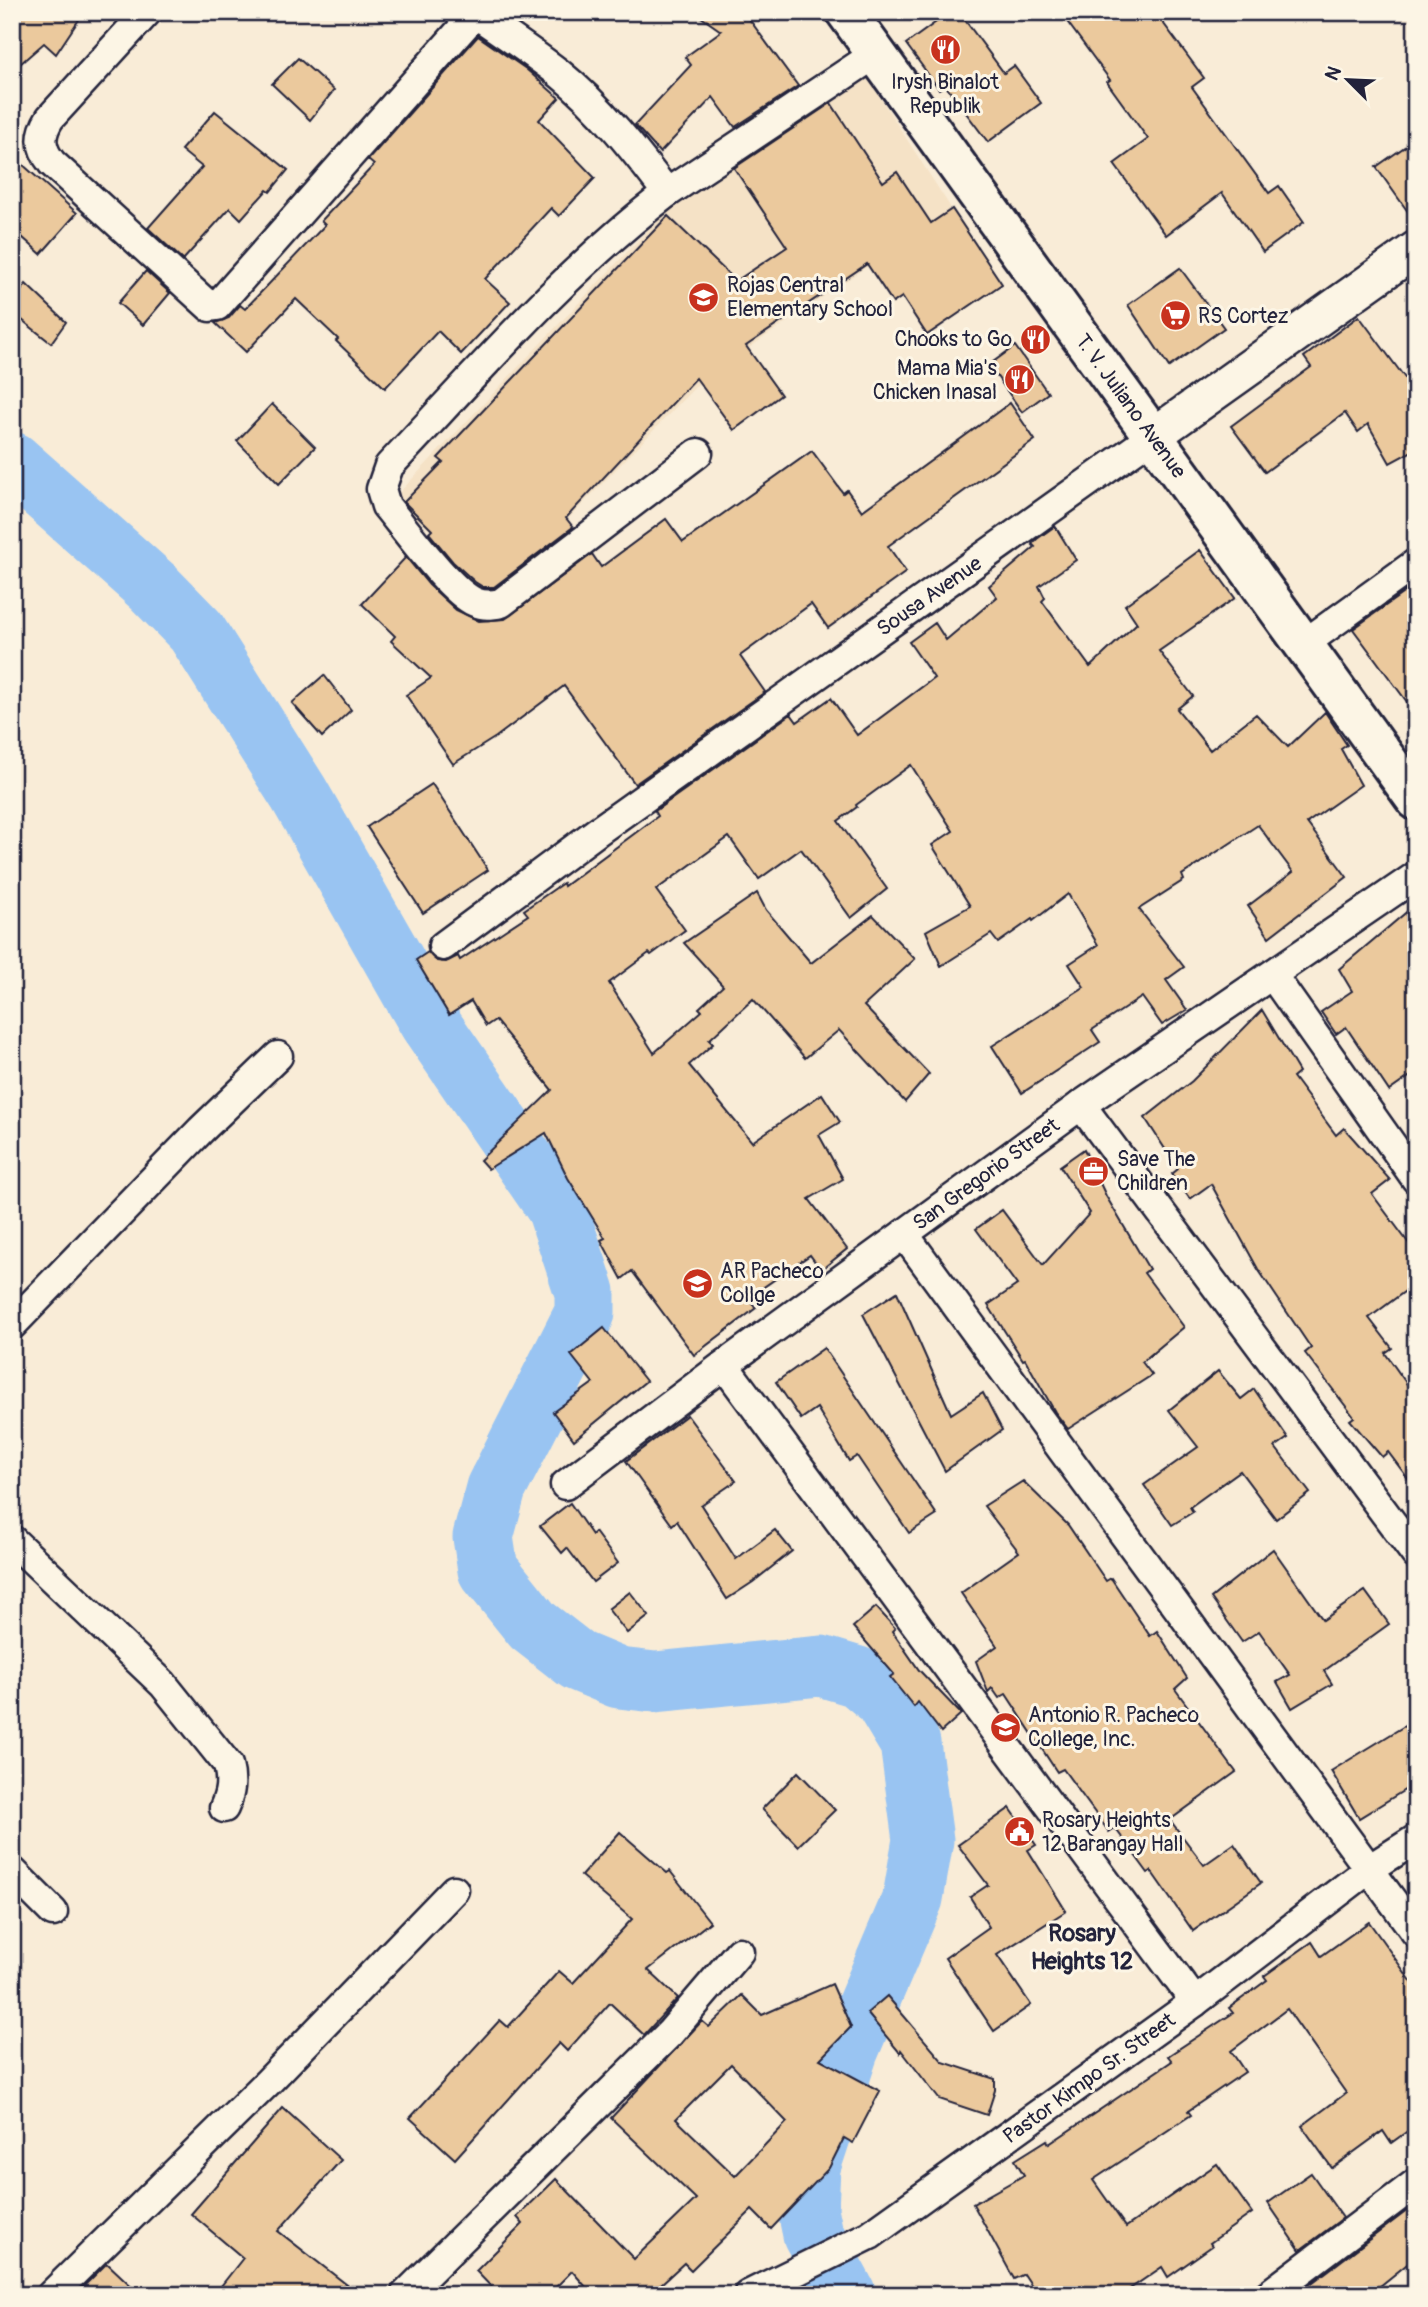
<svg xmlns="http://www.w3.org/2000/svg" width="1428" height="2307" viewBox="0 0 1428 2307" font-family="Pangolin,sans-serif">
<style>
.built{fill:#f5e2c6}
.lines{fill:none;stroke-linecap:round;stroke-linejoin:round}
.river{stroke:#99c4f2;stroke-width:61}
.building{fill:#ebc99d;stroke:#22223b;stroke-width:2;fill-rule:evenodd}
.minor-casing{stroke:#22223b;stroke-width:33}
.tertiary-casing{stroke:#22223b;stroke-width:40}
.secondary-casing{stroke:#22223b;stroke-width:44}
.minor{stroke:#fcf5e5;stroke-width:28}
.tertiary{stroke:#fcf5e5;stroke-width:35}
.secondary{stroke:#fcf5e5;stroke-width:38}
.labels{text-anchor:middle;stroke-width:6;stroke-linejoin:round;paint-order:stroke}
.poi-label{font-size:21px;fill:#22223b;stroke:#fcf5e5;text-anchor:start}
.street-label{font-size:21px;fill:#22223b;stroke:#fcf5e5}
.quarter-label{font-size:24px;font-weight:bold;fill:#22223b;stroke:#fcf5e5}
</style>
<rect width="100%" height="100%" fill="#f9ecd7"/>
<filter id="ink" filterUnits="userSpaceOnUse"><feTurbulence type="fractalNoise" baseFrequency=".0143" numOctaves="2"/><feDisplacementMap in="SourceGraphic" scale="14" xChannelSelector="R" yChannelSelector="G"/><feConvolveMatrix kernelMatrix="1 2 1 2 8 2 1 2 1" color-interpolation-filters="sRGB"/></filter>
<g filter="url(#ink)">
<!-- built -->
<path class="built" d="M865 74 951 208 700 382 496 594 395 497 666 211Z"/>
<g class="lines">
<!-- river -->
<path class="river" d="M12 462 153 587 196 631 299 794 429 1022 557 1208 585 1292V1313L496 1488 483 1537 488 1570 533 1626 578 1661 619 1678 655 1682 821 1666 858 1677 883 1698 910 1743 923 1840 913 1898 848 2051 810 2167 808 2210 813 2234 846 2295"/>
</g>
<!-- building -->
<g class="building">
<path d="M12 12H84L56 54 44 43 12 71Z"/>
<path d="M694 12H744L798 86 735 127 713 97 660 153 635 125 691 65 685 57 721 31Z"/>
<path d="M950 12H959L1004 73 1014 66 1041 103 988 142 945 85 939 89 906 44Z"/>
<path d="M1060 12H1155L1204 78 1192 87 1269 193 1279 186 1304 222 1263 252 1222 193 1166 235 1114 164 1148 139 1107 82 1110 80Z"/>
<path d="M478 36 526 69 559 98 539 120 595 178 559 216 551 208 485 279 510 302 461 354 438 331 385 388 336 341 338 339 296 299 246 352 215 323 229 318 240 305 245 309 325 225 321 221 374 165 368 160Z"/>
<path d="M298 58 334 90 310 120 272 84Z"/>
<path d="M831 103 883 182 897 172 931 223 952 209 1002 284 927 335 902 297 893 303 867 264 746 346 781 395 734 430 696 378 566 518 573 527 494 587H483L475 582 453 562 429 533 432 530 404 502 443 462 438 458 668 216 736 281 787 247 734 168Z"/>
<path d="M215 111 288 170 270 192 267 190 241 219 230 208 183 260 148 228 202 167 181 150Z"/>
<path d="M1416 139V223L1376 167Z"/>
<path d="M12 155 77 213 41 254 12 228Z"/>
<path d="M1180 268 1224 328 1169 367 1128 305Z"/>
<path d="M146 271 170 293 143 325 118 303Z"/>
<path d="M26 284 66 322 51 343 12 312V303Z"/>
<path d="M1359 316 1416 393V449L1390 463 1368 424 1358 432 1345 413 1265 472 1231 426 1311 367 1304 357Z"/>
<path d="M1015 346 1048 393 1022 412 989 365Z"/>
<path d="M1010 403 1035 440 888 546 906 572 828 628 811 604 740 656 765 692 635 784 564 686 496 737 453 764 406 695 431 678 391 641 395 636 362 604 406 557 429 585 456 610 479 621 505 619 592 554 601 567 666 519 683 542 812 451 843 493 847 490 862 511Z"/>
<path d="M272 404 315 447 279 484 237 441Z"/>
<path d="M1055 526 1076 560 1039 586 1045 598 1042 601 1090 667 1137 623 1125 605 1200 550 1235 598 1159 651 1193 696 1177 709 1210 750 1256 714 1288 747 1325 712 1347 745 1341 749 1361 785 1307 823 1347 877 1269 937 1248 906 1293 872 1258 825 1182 875 1184 880 1139 909 1184 967 1166 980 1187 1010 1162 1025 1142 997 1092 1030 1100 1042 1022 1093 992 1046 1084 987 1069 964 1098 945 1068 894 1033 921 1032 919 998 943 991 934 941 966 926 931 970 906 932 845 953 831 911 765 856 805 857 807 838 821 887 889 851 918 801 849 759 879 729 837 656 890 685 930 651 955 649 953 609 983 654 1053 702 1011 699 1008 723 986 684 943 757 893 766 910 811 963 873 915 915 959 864 1006 929 1074 905 1102 839 1030 805 1058 753 999 709 1040 713 1044 689 1065 752 1142 822 1094 840 1122 819 1135 843 1179 809 1199 847 1249 821 1270 810 1255 748 1298 756 1308 694 1355 632 1271 622 1279 601 1240 605 1238 568 1178 546 1133 488 1169 480 1160 552 1090 495 1020 486 1026 471 1001 449 1015 416 960 428 952 437 961 446 962 458 956 460 960 528 915 524 910 563 883 564 886 658 816 655 811 791 714 797 722 831 698 857 735 934 678 909 642 935 623 946 640 997 597 989 586 1035 547 1032 544 1037 539Z"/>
<path d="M1416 584V714L1353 629Z"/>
<path d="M324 675 351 710 322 737 292 703Z"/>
<path d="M432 784 488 870 423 913 367 827Z"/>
<path d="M1416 904V1072L1389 1091 1346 1027 1336 1034 1321 1012 1352 991 1339 969Z"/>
<path d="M1262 1010 1299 1072 1293 1077 1336 1135 1344 1128 1390 1180 1372 1194 1416 1253V1283L1369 1318 1392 1348 1385 1353 1416 1397V1489L1388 1452 1382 1457 1350 1420 1354 1417 1305 1353 1311 1348 1258 1269 1211 1184 1190 1199 1172 1174 1178 1169 1145 1118 1192 1081Z"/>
<path d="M1084 1149 1106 1196 1149 1269 1144 1273 1184 1327 1142 1362 1152 1375 1068 1429 1055 1412 1025 1359 1023 1360 988 1305 1017 1285 976 1229 1002 1210 1043 1265 1090 1213 1060 1166Z"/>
<path d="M897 1292 951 1414 983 1393 1002 1430 945 1471 863 1314Z"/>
<path d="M604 1328 646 1381 574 1440 553 1412 593 1383 571 1355Z"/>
<path d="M824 1348 937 1515 909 1533 857 1456 849 1461 817 1408 801 1419 776 1382Z"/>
<path d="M1218 1371 1241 1399 1254 1389 1288 1438 1275 1447 1310 1493 1276 1519 1240 1471 1190 1507 1193 1512 1172 1525 1144 1485 1198 1447 1169 1410Z"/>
<path d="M687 1415 736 1481 701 1505 736 1559 775 1530 792 1551 753 1582 727 1599 677 1521 672 1525 626 1461Z"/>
<path d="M1023 1481 1068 1525 1106 1581 1111 1578 1150 1636 1157 1631 1187 1678 1175 1689 1236 1772 1170 1820 1204 1865 1234 1844 1261 1883 1193 1931 1151 1871 1148 1873 1115 1828 1109 1832 1063 1769 1057 1772 1006 1694 999 1698 992 1688 988 1692 976 1661 997 1646 961 1593 1019 1552 984 1506Z"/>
<path d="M570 1503 592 1535 595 1532 618 1563 593 1582 567 1548 562 1553 540 1526Z"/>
<path d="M1273 1549 1323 1620 1365 1591 1389 1624 1324 1671 1332 1684 1292 1708 1277 1682 1290 1675 1259 1631 1242 1642 1211 1598Z"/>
<path d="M630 1592 649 1616 627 1633 608 1609Z"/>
<path d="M876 1607 895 1628 892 1631 919 1670 961 1714 941 1732 918 1702 914 1707 890 1677 894 1674 853 1627Z"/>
<path d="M1416 1719V1783L1359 1818 1331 1771Z"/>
<path d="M798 1772 835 1810 798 1846 762 1809Z"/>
<path d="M1010 1808 1036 1845 1028 1850 1066 1911 997 1955 1031 2005 994 2031 945 1958 989 1927 970 1897 988 1885 958 1845Z"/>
<path d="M620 1832 667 1873 670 1871 710 1922 648 1970 678 1998 644 2035 610 2003 567 2051 559 2043 455 2159 410 2118 500 2020 508 2027 559 1971 573 1983 632 1919 581 1876Z"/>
<path d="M1369 1922 1416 1988V2125L1391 2143 1383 2131 1332 2168 1302 2126 1346 2093 1287 2009 1231 2051 1245 2072 1188 2111 1191 2115 1093 2180 1126 2227 1217 2164 1252 2213 1210 2243 1212 2246 1168 2277 1162 2267 1121 2295H1038L1024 2274 1014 2279 973 2204 1024 2175 1015 2160 1047 2140 1049 2144 1172 2061 1168 2056 1233 2013 1229 2008 1267 1980 1264 1976 1312 1942 1321 1956Z"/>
<path d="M832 1984 851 2027 820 2059 880 2091 853 2143 844 2138 829 2168 771 2229 752 2210 691 2270 684 2263 649 2295H593L572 2271 548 2295H499L476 2271 523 2224 517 2217 556 2179 634 2259 696 2199 611 2118 702 2021 709 2027 742 1995 762 2015ZM731 2064 787 2122 735 2176 676 2119Z"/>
<path d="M887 1996 943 2062 995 2079V2090L987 2115 939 2099 901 2050 900 2053 867 2013Z"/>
<path d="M283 2108 341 2160 278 2231 360 2295H214L243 2258 191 2214Z"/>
<path d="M1311 2173 1343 2218 1300 2250 1268 2203Z"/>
<path d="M1416 2204V2257L1369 2295H1296Z"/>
<path d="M107 2263 141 2295H75Z"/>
</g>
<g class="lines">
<defs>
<g id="minor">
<path d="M147 12 50 118C40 134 39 147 52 163L210 307 217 306 475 14"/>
<path d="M473 12C502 32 532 52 560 74 601 107 636 152 667 193"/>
<path d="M698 453 501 603C492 605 484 606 475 602 450 591 406 530 386 506L381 489 389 466C478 372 564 272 667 193L877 53"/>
<path d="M1304 644 1416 563"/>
<path d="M443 946 598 831 1153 436"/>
<path d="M1273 976 1416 1179"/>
<path d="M1081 1105 1416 1555"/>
<path d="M904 1234 1416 1933"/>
<path d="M12 1325 201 1130 278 1056"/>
<path d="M724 1365 1195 2002"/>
<path d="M565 1485 724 1365 1081 1105 1416 876"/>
<path d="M12 1540 163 1684 228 1765C232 1781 231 1792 224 1808"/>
<path d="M12 1871 53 1912"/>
<path d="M51 2295 268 2082 454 1890"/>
<path d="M405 2295 670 2033 739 1952"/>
<path d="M748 2295 870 2235 1195 2002 1369 1869 1416 1839"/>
<path d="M1268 2295 1416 2183"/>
</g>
<path id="tertiary" d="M1153 436 1416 249"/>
<path id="secondary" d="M846 12 1416 800"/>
</defs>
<!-- minor casing -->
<use href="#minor" class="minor-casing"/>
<!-- tertiary casing -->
<use href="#tertiary" class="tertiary-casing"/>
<!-- secondary casing -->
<use href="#secondary" class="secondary-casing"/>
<!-- minor -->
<use href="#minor" class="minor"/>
<!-- tertiary -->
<use href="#tertiary" class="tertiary"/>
<!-- secondary -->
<use href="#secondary" class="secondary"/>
</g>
</g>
<!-- icons -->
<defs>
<symbol id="restaurant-disc" viewBox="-11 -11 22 22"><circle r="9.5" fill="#c8321e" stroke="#fcf5e5"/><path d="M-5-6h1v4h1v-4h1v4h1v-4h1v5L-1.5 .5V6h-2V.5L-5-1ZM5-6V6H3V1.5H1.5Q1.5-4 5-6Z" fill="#fff"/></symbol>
<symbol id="school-disc" viewBox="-11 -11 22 22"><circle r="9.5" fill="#c8321e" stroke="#fcf5e5"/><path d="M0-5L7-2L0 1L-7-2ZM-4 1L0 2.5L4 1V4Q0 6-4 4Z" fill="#fff"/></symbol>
<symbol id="supermarket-disc" viewBox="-11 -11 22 22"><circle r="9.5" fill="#c8321e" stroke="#fcf5e5"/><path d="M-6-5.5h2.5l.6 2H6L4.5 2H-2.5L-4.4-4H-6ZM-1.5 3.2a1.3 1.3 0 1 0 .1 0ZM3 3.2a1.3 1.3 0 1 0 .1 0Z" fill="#fff"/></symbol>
<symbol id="office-disc" viewBox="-11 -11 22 22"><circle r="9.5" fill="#c8321e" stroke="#fcf5e5"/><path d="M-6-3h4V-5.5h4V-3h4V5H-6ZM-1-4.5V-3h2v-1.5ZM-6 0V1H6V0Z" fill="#fff"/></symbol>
<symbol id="university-disc" viewBox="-11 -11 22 22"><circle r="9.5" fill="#c8321e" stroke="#fcf5e5"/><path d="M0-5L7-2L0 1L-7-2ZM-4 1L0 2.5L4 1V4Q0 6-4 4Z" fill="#fff"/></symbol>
<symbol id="civic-disc" viewBox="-11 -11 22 22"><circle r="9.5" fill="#c8321e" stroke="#fcf5e5"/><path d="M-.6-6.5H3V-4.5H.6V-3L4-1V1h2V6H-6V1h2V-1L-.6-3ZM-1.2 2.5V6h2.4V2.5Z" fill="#fff"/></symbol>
</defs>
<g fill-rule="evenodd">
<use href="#restaurant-disc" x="928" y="32" width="35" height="35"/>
<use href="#school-disc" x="686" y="280" width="35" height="35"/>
<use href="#supermarket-disc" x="1158" y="298" width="35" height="35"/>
<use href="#restaurant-disc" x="1018" y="322" width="35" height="35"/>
<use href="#restaurant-disc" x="1002" y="362" width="35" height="35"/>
<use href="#office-disc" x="1076" y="1154" width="35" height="35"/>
<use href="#university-disc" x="680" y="1266" width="35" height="35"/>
<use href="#university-disc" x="988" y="1710" width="35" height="35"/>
<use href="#civic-disc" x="1002" y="1814" width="35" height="35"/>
</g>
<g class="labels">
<!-- poi labels -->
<g class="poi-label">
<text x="945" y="89" text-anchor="middle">Irysh Binalot<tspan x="945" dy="24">Republik</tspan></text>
<text x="727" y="292">Rojas Central<tspan x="727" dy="24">Elementary School</tspan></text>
<text x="1198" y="323">RS Cortez</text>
<text x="1012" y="346" text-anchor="end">Chooks to Go</text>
<text x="997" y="375" text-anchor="end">Mama Mia's<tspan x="997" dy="24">Chicken Inasal</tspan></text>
<text x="1117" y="1166">Save The<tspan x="1117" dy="24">Children</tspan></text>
<text x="720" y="1278">AR Pacheco<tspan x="720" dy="24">Collge</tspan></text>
<text x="1028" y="1722">Antonio R. Pacheco<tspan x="1028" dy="24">College, Inc.</tspan></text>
<text x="1042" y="1827">Rosary Heights<tspan x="1042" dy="24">12 Barangay Hall</tspan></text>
</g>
<!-- street labels -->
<g class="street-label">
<text transform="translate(1131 406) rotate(54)" y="7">T. V. Juliano Avenue</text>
<text transform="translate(929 596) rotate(-35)" y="7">Sousa Avenue</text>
<text transform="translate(986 1174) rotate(-36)" y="7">San Gregorio Street</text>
<text transform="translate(1089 2078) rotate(-36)" y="7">Pastor Kimpo Sr. Street</text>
</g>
<!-- quarter labels -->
<g class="quarter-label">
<text x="1082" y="1941">Rosary<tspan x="1082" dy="28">Heights 12</tspan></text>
</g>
</g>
<!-- margin -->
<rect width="1428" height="2307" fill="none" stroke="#fcf5e5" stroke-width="42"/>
<rect x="21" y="21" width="1386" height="2265" fill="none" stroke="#22223b" stroke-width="2.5" filter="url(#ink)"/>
<!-- north arrow -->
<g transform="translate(1348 80) rotate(294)" stroke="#fcf5e5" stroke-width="5" paint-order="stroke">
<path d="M0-5L12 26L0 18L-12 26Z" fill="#22223b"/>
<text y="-10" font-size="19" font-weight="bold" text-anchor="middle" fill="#22223b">N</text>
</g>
</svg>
